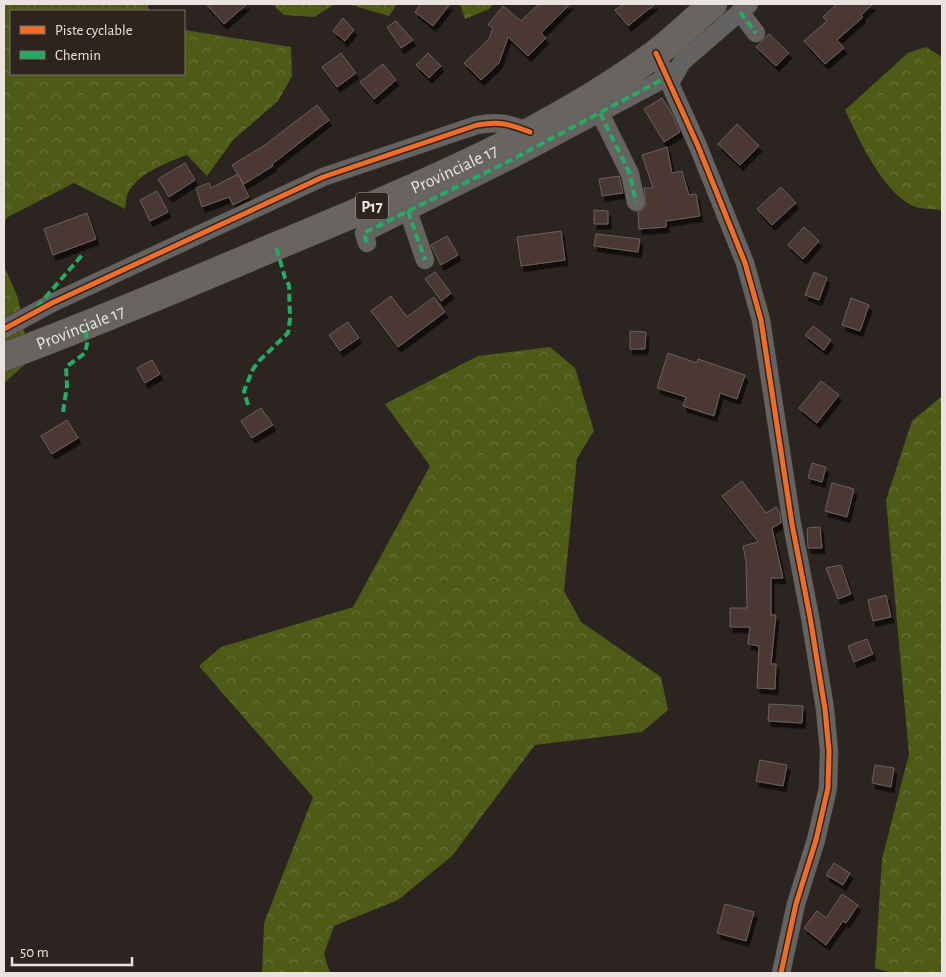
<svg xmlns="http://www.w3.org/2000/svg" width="946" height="977" viewBox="0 0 946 977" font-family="'Alegreya Sans',sans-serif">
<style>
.forest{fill:url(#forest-crowns)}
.building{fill:#4c3732;stroke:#68615f;filter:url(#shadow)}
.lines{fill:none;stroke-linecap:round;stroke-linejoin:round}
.minor-casing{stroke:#45403c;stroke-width:19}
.primary-casing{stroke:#45403c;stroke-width:29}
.minor{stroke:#656361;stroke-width:18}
.primary{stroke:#676461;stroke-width:28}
.quiet{stroke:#26ab63;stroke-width:4;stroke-dasharray:8 4;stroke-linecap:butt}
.cycleway-casing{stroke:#2f231d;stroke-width:8}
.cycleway{stroke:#ee6e29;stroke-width:5}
.labels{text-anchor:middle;stroke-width:5;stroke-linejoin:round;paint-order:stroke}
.shield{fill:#2f231d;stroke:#b3a9a5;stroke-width:1}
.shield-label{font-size:16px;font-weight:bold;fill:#ebe3df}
.street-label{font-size:18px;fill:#ebe3df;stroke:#2f231d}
</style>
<defs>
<pattern id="forest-crowns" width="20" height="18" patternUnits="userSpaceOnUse" patternTransform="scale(1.25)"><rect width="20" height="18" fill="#4d5b17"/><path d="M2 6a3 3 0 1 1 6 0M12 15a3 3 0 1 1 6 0" fill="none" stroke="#677238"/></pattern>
<filter id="shadow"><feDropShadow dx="3" dy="5.5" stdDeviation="0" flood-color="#0009"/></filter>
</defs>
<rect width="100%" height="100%" fill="#2b2421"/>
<!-- forest -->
<g class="forest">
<path d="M4 4H149L148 8 151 11H11V74H184V30L291 47 292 76 278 101 233 140 207 176 187 155C168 162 138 173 128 193 126 197 126 204 125 209L74 183 8 217 4 222Z"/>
<path d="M272 4H335L314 17 284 15Z"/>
<path d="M348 4H397L389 16Z"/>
<path d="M460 4H494L489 9 465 19Z"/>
<path d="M926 47 942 57V210C935 209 926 209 919 208 885 199 859 139 845 110L908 53Z"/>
<path d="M4 266 18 298 30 360 4 383Z"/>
<path d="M550 347 575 368 594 431 577 458 564 591 581 622 661 677 668 710 642 732 535 745 452 856 398 900 334 926 324 954 330 973H262L264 923 313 797 199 666 221 647 353 607 430 466 385 404 478 356Z"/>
<path d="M942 396V973H892L875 968 882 859 909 754 886 500 912 421Z"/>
</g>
<!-- building -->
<g class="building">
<path d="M206 4H247L224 24Z"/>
<path d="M421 4H450L433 26 415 12Z"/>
<path d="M539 4H570L541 33 546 38 528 56 508 37 499 63 481 80 464 63 489 39 493 28 488 25 503 6 521 21Z"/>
<path d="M624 4H655L628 26 615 10Z"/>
<path d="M837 4H873L861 15 863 17 837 40 844 48 825 64 804 41 827 21 823 17Z"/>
<path d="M343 18 354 30 345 41 333 31Z"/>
<path d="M396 21 413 40 401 48 387 27Z"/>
<path d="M769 34 789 53 776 66 756 47Z"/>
<path d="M341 53 356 73 337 87 322 67Z"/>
<path d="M428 53 441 66 429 78 416 65Z"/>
<path d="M383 64 396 80 374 99 360 82Z"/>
<path d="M662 98 671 112 680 132 664 142 644 109Z"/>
<path d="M317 105 329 120 272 164 273 166 244 184 232 165 265 145Z"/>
<path d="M737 124 759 146 740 165 718 144Z"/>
<path d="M667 147 672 173 682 171 689 195 696 194 700 216 666 221V227L639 229 638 212 643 210 646 205 644 188H653L642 155Z"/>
<path d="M185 163 195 180 169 197 158 179Z"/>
<path d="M238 174 249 197 233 205 229 197 202 207 196 188 209 183 211 188Z"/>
<path d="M619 176 623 193 602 196 599 179Z"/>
<path d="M781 187 796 203 772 225 757 209Z"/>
<path d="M157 191 168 212 150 221 140 200Z"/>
<path d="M594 210 608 211V224H594Z"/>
<path d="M87 213 96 239 53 255 44 229Z"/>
<path d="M804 227 819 241 803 259 788 245Z"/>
<path d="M561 231 565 260 521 266 517 237Z"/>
<path d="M596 234 640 239 638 252 594 246Z"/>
<path d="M447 236 458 255 441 265 431 245Z"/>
<path d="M435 272 451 293 441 301 425 279Z"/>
<path d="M814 272 827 278 819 300 805 295Z"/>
<path d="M391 296 407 317 434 297 445 312 398 347 371 311Z"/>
<path d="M851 298 869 305 860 331 842 325Z"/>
<path d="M348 322 359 338 340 351 329 335Z"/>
<path d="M813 326 831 340 824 350 805 335Z"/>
<path d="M630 331 646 332 645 349H630Z"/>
<path d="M668 353 697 363 698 359 745 375 737 399 720 393 714 416 683 406 686 397 657 388Z"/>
<path d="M152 360 160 374 145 383 137 368Z"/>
<path d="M821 381 839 395 817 423 799 408Z"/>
<path d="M261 408 273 425 252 438 241 421Z"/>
<path d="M67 420 78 438 52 454 41 436Z"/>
<path d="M812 463 826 467 822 482 808 478Z"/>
<path d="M742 481 766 513 776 507 780 513 781 523 772 528 783 578H771V615H776L771 664H776L775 689 757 688 759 646 748 644 750 627H730V608H747L746 562 743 546 758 542 722 496Z"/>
<path d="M832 483 854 489 847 517 825 511Z"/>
<path d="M820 527 822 548H808L807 528Z"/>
<path d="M841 565 851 594 838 599 826 568Z"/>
<path d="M886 595 891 617 873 621 868 600Z"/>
<path d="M867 639 873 654 854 662 848 646Z"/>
<path d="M769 704 803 706 802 723 768 721Z"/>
<path d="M760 760 787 765 783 786 756 781Z"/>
<path d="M875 765 894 768 891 787 872 783Z"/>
<path d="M834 863 850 873 843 885 826 875Z"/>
<path d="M842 894 858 905 846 923 843 921 826 945 804 928 817 911 826 918Z"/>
<path d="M725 904 754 912 746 941 717 933Z"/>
</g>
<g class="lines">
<defs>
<g id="minor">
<path d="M740 12 756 33"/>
<path d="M656 53 698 146 745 263 761 320 792 524 810 617 825 709 829 751 828 788 816 840 796 904 781 973"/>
<path d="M670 83 682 62 749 4"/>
<path d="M600 113 630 174 636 202"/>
<path d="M408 211 425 260"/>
<path d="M367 243 364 233 511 160 667 77"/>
<path d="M4 329 52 303 323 177 477 125C500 121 509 124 530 132"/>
</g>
<g id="primary">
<path id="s1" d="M4 357C95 323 185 285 274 247 406 192 540 138 655 54 675 39 694 20 713 4"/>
</g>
</defs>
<!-- minor casing -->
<use href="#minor" class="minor-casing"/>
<!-- primary casing -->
<use href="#primary" class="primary-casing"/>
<!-- minor -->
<use href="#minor" class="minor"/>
<!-- primary -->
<use href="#primary" class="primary"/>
<!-- quiet -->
<g class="quiet">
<path d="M740 12 756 33"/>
<path d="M600 113 630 174 636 202"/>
<path d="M408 211 425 260"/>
<path d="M367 243 364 233 511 160 667 77"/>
<path d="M37 307 83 254"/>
<path d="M248 405 244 391 253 369 259 361 288 333 290 319 289 285 285 278 276 246"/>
<path d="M63 412 67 386 66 367 85 353 87 344 85 325"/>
</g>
<defs>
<g id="cycleway">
<path d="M656 53 698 146 745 263 761 320 792 524 810 617 825 709 829 751 828 788 816 840 796 904 781 973"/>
<path d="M4 329 52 303 323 177 477 125C500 121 509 124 530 132"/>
</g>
</defs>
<!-- cycleway casing -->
<use href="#cycleway" class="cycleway-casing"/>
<!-- cycleway -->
<use href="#cycleway" class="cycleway"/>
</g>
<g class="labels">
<!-- shield labels -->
<rect class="shield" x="356" y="192.5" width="32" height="27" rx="4"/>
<g class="shield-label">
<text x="372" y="212">P17</text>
</g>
<!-- street labels -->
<g class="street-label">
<text dy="6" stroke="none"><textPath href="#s1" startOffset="488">Provinciale 17</textPath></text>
<text dy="6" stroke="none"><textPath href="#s1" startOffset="82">Provinciale 17</textPath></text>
</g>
</g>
<!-- border -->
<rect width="946" height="977" fill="none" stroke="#ebe3df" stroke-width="10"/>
<!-- legend -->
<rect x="10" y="10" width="175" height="65" fill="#2f231d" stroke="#7a706b"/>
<rect x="20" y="26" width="25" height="8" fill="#ee6e29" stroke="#7a706b"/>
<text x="55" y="35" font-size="15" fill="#ebe3df">Piste cyclable</text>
<rect x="20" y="51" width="25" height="8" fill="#26ab63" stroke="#7a706b"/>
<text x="55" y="60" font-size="15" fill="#ebe3df">Chemin</text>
<!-- scale -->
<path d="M12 957v8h120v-8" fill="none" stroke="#ebe3df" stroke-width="2.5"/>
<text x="20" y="957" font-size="15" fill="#ebe3df" stroke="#2f231d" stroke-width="4" paint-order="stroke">50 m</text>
</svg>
